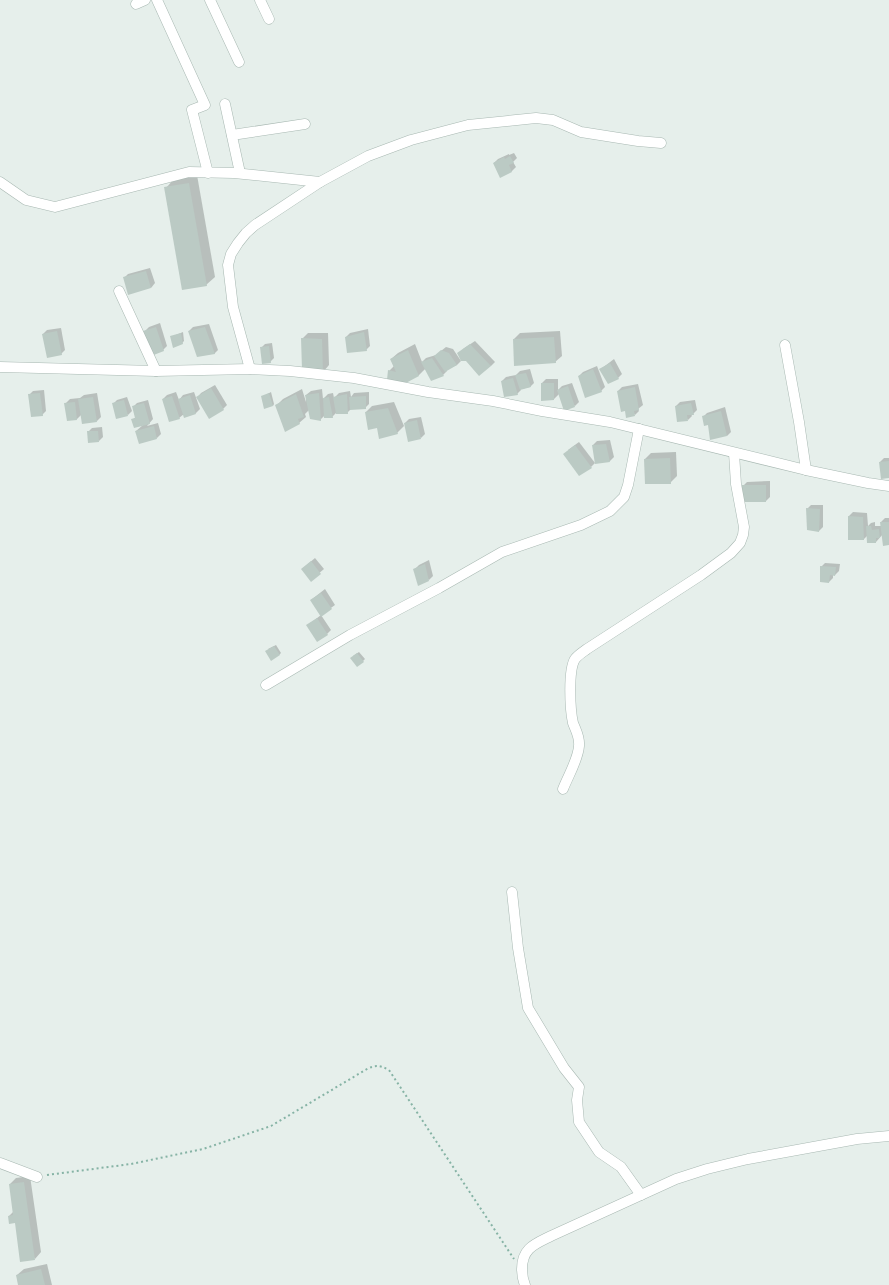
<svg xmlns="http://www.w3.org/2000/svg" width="889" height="1285" viewBox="0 0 889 1285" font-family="Karla,sans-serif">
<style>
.shadow{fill:#0003}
.building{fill:#bbcac4}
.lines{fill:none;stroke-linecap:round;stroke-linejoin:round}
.street-casing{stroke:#a8b8b2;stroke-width:11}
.path{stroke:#86b3a5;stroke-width:2;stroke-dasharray:2 3;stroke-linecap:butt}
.street{stroke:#fff;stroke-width:10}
</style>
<rect width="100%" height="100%" fill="#e6efeb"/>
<!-- shadow -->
<g class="shadow">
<path d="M514 153 517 158 513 162 516 167 512 171 500 176 494 163 498 159 509 154V155Z"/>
<path d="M197 175 215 277 206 285 166 188 174 179Z"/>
<path d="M150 268 155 283 151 288 124 278 128 274Z"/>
<path d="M160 323 167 346 163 350 145 331 149 327Z"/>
<path d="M209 324 218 350 214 354 189 331 193 327Z"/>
<path d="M61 328 65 350 61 354 43 334 47 330Z"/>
<path d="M368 329 370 346 366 350 346 337 350 333Z"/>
<path d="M560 331 562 356 555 362 514 339 520 333Z"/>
<path d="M183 332 184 341 182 343 171 337Z"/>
<path d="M308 333H328L329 365 323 372 302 339Z"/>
<path d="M475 341 495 362 491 366 460 359 463 349Z"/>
<path d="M272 343 274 358 270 362 261 348 265 344Z"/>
<path d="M415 344 422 362 426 358 436 355 446 347 453 349 461 361 457 365 446 370 447 371 443 375 426 368 419 375 404 383 389 371 394 366 391 359 398 353Z"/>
<path d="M614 359 622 374 618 378 601 369Z"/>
<path d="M597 366 605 387 601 391 579 376 583 372Z"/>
<path d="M530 369 534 383 530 387 521 389V390L517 394 502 381 506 377 516 375 520 371Z"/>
<path d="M546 379H558V390L562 386 572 383 579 402 575 406 559 394 554 399H542V383Z"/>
<path d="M638 384 643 405 638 409 639 411 635 415 618 391 622 387Z"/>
<path d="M215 385 227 405 223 409 197 398 201 393Z"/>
<path d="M302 389 306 402V395L311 391 322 389 323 399 328 394 333 393 334 398 339 393 350 391 351 397 354 393 369 392V404L365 408 351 409 347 413H336L332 417 325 415 320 420 309 410 305 414 306 417 299 423 276 406 283 399Z"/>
<path d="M44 390 46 411 42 415 29 395 33 391Z"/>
<path d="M176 392 179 400 183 395 194 392 200 409 196 413 185 416 184 414 179 418 163 399 167 395Z"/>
<path d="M271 392 274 404 273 406 262 397Z"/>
<path d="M97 393 101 417 97 421 82 414 77 419 68 420 66 403 70 399 80 398 84 395Z"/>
<path d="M127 397 132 411 128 415 113 404 117 400Z"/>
<path d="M148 400 153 419 147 426 158 423 161 434 157 438 136 431 143 425 132 420 136 417 133 407 137 403Z"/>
<path d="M695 400 697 410 693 414H691L692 416 688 420 676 406 680 402Z"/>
<path d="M394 402 404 426 397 433 378 427 366 412 372 406Z"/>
<path d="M725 407 731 432 727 436 709 424 703 417 707 413Z"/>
<path d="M421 417 425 434 421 438 405 423 409 419Z"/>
<path d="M102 427 103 437 99 441 88 432 92 428Z"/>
<path d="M610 440 614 457 610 461 596 463 593 445 597 441Z"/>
<path d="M579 442 595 463 591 467 568 450Z"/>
<path d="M676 452 677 476 670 483 645 459 651 453Z"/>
<path d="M884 458H889V477L880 462Z"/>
<path d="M770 481V497L766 501H743V486L747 482Z"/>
<path d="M811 505H823V527L819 531 807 509Z"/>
<path d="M853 512 867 513 868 526 871 523 875 522V526H881V522L885 518H889V544L883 534 876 542 868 535 864 539H849V516Z"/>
<path d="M315 558 324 569 311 580 302 569Z"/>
<path d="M429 560 433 576 429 580 415 569 419 565Z"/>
<path d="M825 563 840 564 839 571 835 575H833V578L829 582 821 567Z"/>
<path d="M325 589 335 605 321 615 331 630 327 634 308 625 321 615 311 600Z"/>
<path d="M276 645 281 653 279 655 268 649Z"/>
<path d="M359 652 365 659 363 661 353 656Z"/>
<path d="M30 1176 41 1252 35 1259 15 1222 9 1216 14 1211 10 1184 16 1178Z"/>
<path d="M47 1264 52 1285H19L17 1275 24 1269Z"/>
</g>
<!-- building -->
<g class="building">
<path d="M510 156 514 163 509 165 512 172 500 178 493 163 504 157 505 159Z"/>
<path d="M189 183 207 286 182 290 164 187Z"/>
<path d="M146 271 151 288 128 295 123 277Z"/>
<path d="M156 327 164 351 151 356 143 331Z"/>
<path d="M205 327 215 354 197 357 188 331Z"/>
<path d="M57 331 62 355 47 358 42 334Z"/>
<path d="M364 332 367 351 347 353 345 337Z"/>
<path d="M181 333 183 344 173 348 170 336Z"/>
<path d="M554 337 556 363 514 366 513 339Z"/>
<path d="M301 338 322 339 323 373 302 369Z"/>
<path d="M470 344 491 366 479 376 466 361H461L457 353Z"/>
<path d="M269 346 271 363 262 364 260 347Z"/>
<path d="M408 350 419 376 404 384 387 380 388 370 396 372 390 359Z"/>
<path d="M441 350 449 353 457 365 445 372 434 356Z"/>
<path d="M432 358 444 376 431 381 421 362Z"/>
<path d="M610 363 619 379 608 384 599 369Z"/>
<path d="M593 369 602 392 585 398 578 376Z"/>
<path d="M526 373 531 387 520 390 515 375Z"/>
<path d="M513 378 518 395 504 397 501 381Z"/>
<path d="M541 383H554V400L541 401Z"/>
<path d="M568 386 575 407 564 411 557 390Z"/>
<path d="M635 387 639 410 634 411 635 416 626 418 625 411 621 412 617 391Z"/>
<path d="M211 388 224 410 209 419 196 397Z"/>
<path d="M40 393 43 416 31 417 28 394Z"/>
<path d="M269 393 273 406 264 409 261 396Z"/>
<path d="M319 393 321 421 310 419 305 395Z"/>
<path d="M296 394 304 417 298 419 300 424 285 432 275 405Z"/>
<path d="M347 394 348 414H336L333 397Z"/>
<path d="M190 395 196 414 184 418 178 399Z"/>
<path d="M172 396 180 419 169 422 162 399Z"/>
<path d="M366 396V409L350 410 349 397Z"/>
<path d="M93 397 97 422 82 424 78 399Z"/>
<path d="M329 397 333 418H324L323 398Z"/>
<path d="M124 400 128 416 116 419 112 403Z"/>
<path d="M75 402 77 420 67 421 64 403Z"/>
<path d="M144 403 150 424 134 428 131 419 135 418 132 406Z"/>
<path d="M691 403 694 415H687L688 421 677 422 675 406Z"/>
<path d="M388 408 398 434 379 439 377 428 368 430 365 412Z"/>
<path d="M721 411 727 436 710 440 708 425 704 426 702 416Z"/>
<path d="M417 420 421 439 408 442 404 423Z"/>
<path d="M154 426 157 439 139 444 135 431Z"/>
<path d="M87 431H98L99 442 88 443Z"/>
<path d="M606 444 610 462 595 464 592 445Z"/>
<path d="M575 445 592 468 579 476 563 454Z"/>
<path d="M670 458 671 484H645L644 459Z"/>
<path d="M889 461V478L881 479 879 462Z"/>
<rect x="742" y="485" width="24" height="17"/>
<path d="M806 508 820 509 819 532 807 530Z"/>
<path d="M848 516 863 517 864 540H848Z"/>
<path d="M880 522H889V545L883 546Z"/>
<path d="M866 526H871L872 530 879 529 880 538H876V543H867Z"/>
<path d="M311 561 321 574 311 582 301 569Z"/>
<path d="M425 564 429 581 418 586 413 569Z"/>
<path d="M820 566 836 567 835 576 830 575 829 583 820 582Z"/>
<path d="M321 593 332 609 321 617 310 600Z"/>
<path d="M317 618 328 635 317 642 306 625Z"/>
<path d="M274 646 280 655 271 661 265 651Z"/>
<path d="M357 653 364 662 357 667 350 658Z"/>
<path d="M24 1182 35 1260 20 1262 15 1223 9 1224 8 1216 13 1215 9 1184Z"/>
<path d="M41 1269 45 1285H18L16 1275Z"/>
</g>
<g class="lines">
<defs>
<g id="street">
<path d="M157 0 205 105 192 110 208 173"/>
<path d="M210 0 239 62"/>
<path d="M260 0 269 19"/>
<path d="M136 4 145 0"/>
<path d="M225 104 240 173"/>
<path d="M232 135 305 124"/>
<path d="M0 182 26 200 55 207 189 172 234 173 320 182"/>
<path d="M119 291 156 371"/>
<path d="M785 345 799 422 806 470"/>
<path d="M0 367 156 371 250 369 290 371 354 378 428 392 493 401 542 411 610 422 806 470 868 483 889 486"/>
<path d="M250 369 233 307 228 265 231 254 238 243 246 233 255 225 320 182 368 156 411 140 468 125 536 118 553 120 581 132 638 141 661 143"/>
<path d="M266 685 350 635 439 588 502 552 581 525 610 511 624 497 628 485 639 429"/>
<path d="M563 789C568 776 578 760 579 746 580 737 576 731 573 723 570 710 568 670 575 659 578 655 583 652 587 649L701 575 731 553 740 543 743 535 744 527 736 484 734 453"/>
<path d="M512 892 518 948 528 1008 564 1068 579 1087 577 1100 579 1122 599 1152 621 1167 641 1195"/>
<path d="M0 1163 37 1177"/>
<path d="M525 1285C523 1280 522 1275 522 1269 522 1248 535 1244 551 1236L676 1179 707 1169 748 1159 857 1139 889 1136"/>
</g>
</defs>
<!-- street casing -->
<use href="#street" class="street-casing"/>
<!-- path -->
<path class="path" d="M47 1175 131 1164 203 1149 271 1126 367 1069C375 1065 380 1065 389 1070L514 1259"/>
<!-- street -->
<use href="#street" class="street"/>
</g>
</svg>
